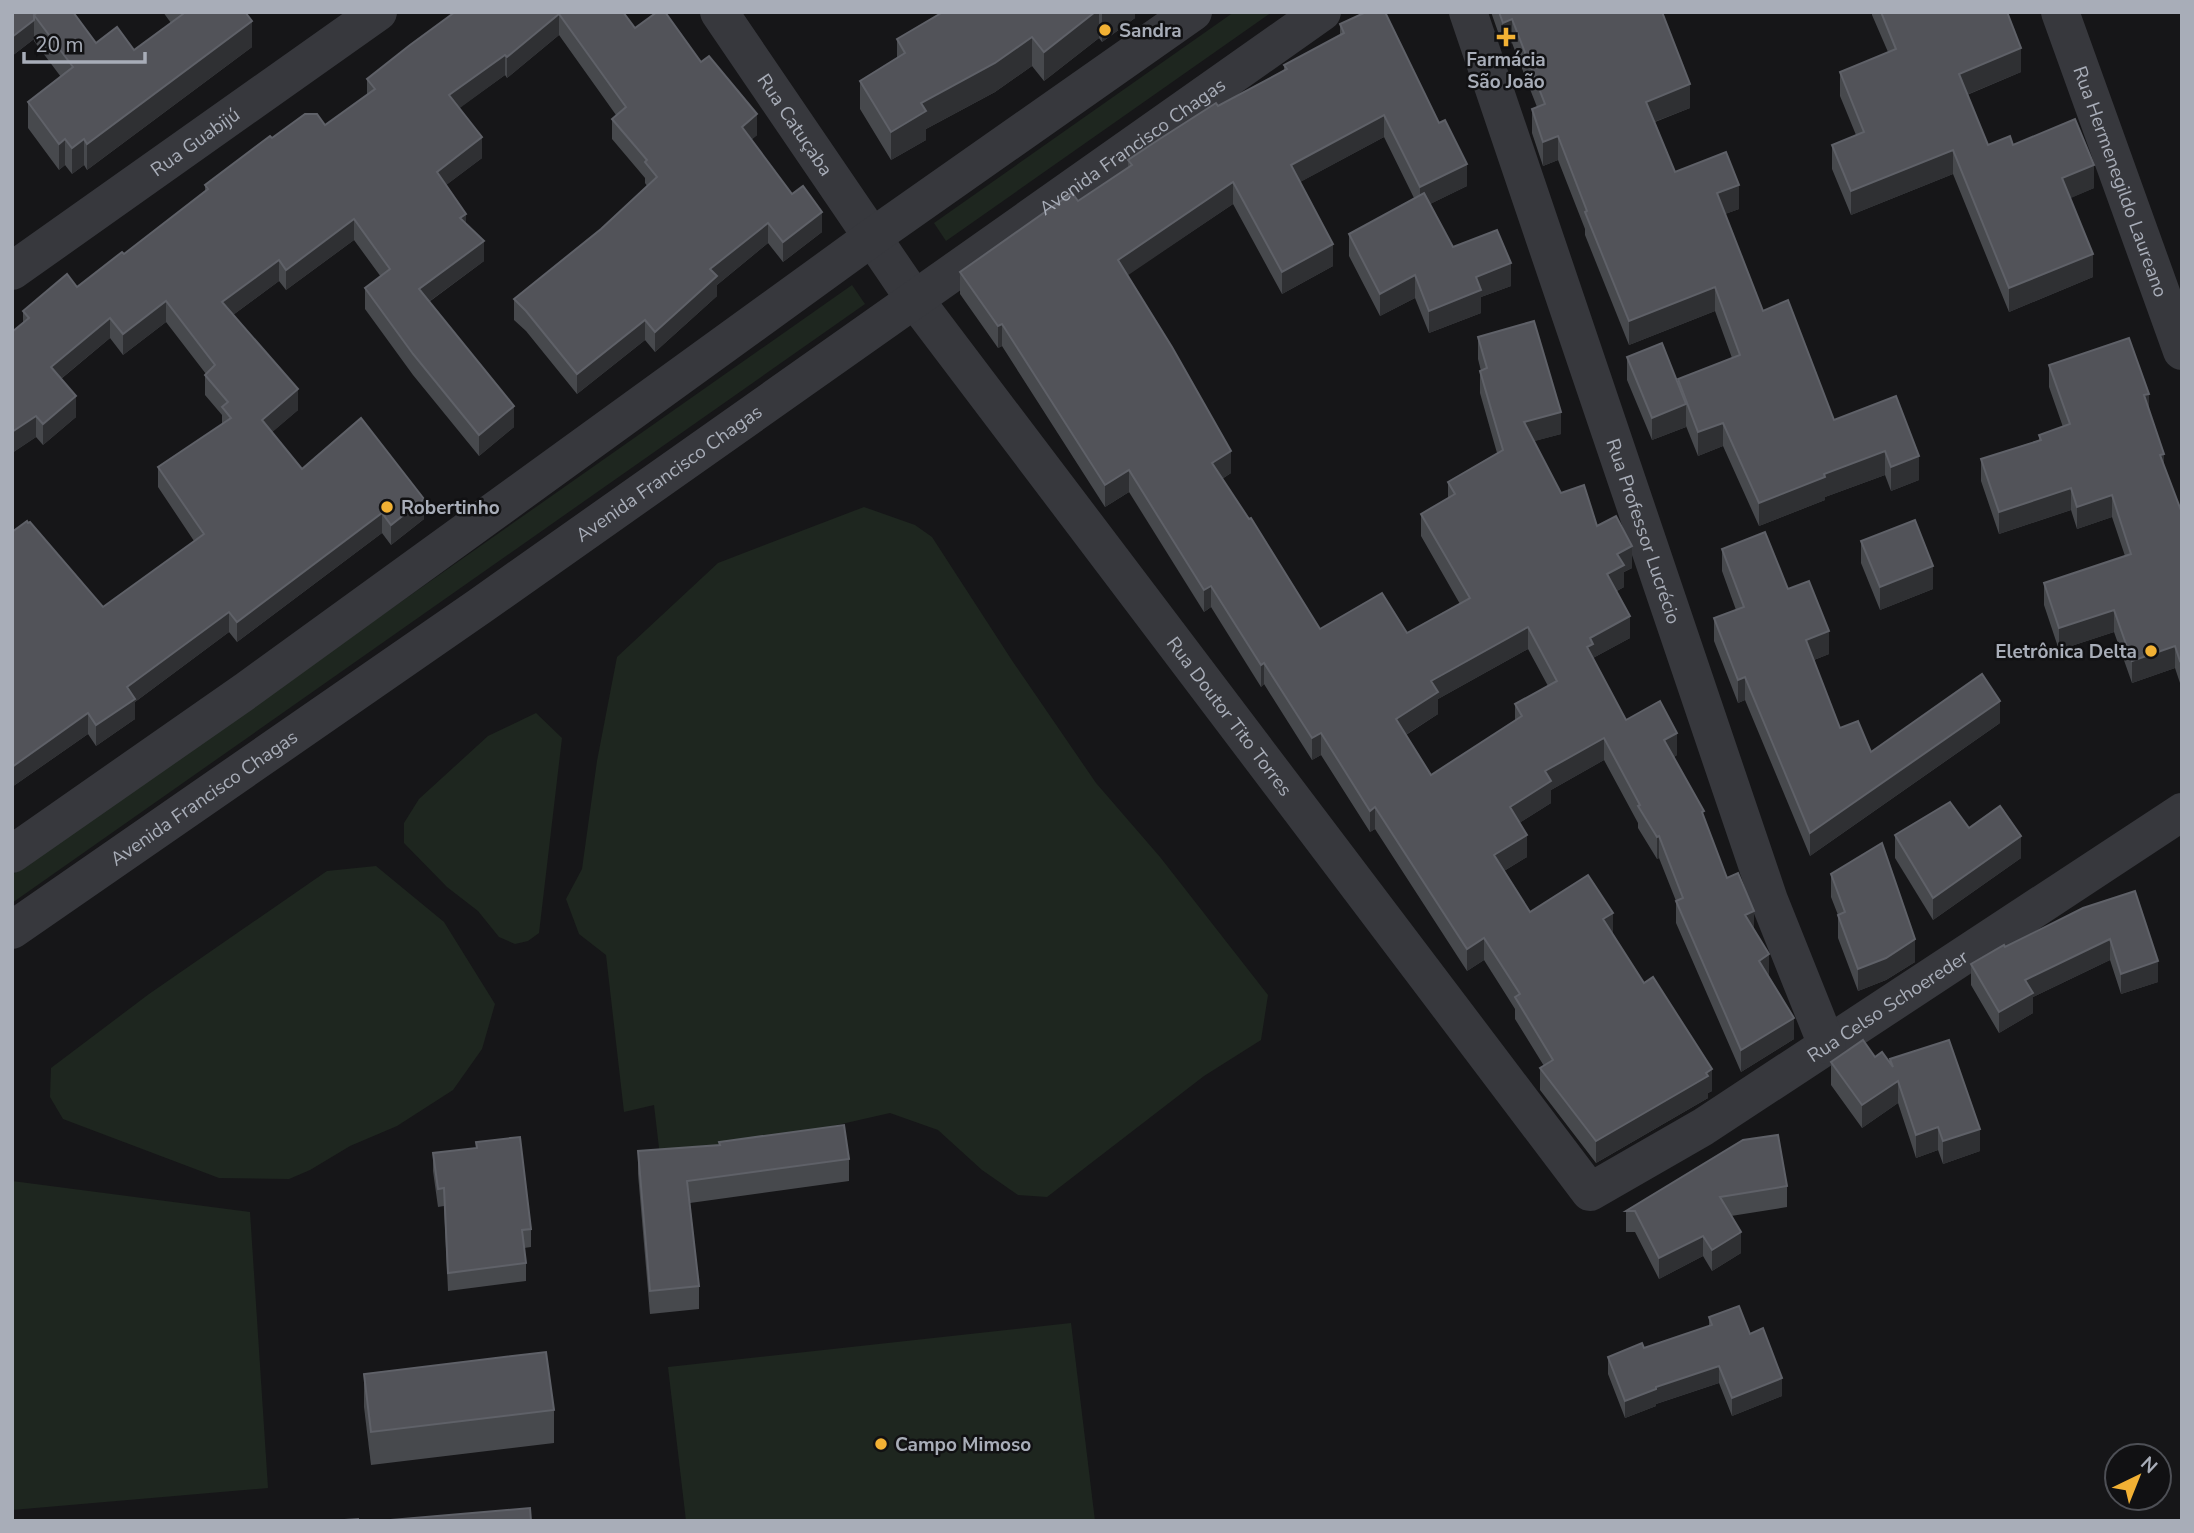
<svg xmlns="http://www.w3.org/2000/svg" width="2194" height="1533" viewBox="0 0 2194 1533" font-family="'Nunito Sans',sans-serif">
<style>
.green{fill:#1e261f}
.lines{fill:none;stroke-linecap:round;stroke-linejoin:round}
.minor{stroke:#37383d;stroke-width:38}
.wall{fill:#47494d;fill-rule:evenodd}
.shaded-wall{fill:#2f3033}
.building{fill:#525359;stroke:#5f6168;stroke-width:2;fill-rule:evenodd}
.poi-dot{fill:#f2b134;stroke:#111113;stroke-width:2.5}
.labels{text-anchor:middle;stroke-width:5;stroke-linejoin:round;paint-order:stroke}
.poi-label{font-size:19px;font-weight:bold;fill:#a8adb8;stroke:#111113;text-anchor:start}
.street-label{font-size:19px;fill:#a8adb8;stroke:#111113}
</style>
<rect width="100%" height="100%" fill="#161618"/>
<!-- green -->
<g class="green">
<path d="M1234 12H1272L946 241 934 223Z"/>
<path d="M852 285 865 304 12 903V875Z"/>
<path d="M864 507 915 525 932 537 1013 662 1096 783 1160 857 1268 995 1261 1040 1204 1076 1047 1197 1018 1195 982 1170 938 1130 890 1113 661 1165 654 1105 624 1112 606 955 579 934 566 899 582 869 597 761 617 657 718 563Z"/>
<path d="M536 713 562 738 539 933 528 941 515 944 499 937 478 911 447 887 404 843V823L419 799 488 736Z"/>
<path d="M376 866 444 922 495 1004 482 1049 453 1090 397 1126 350 1146 310 1170 289 1179 219 1178 63 1119 50 1097 51 1068 149 994 327 871Z"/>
<path d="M12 1181 250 1212 268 1488 12 1510Z"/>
<path d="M1071 1323 1095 1521H686L668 1367Z"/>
</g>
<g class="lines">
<!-- minor -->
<g class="minor">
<path id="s1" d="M719 12 915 300 1590 1192 1703 1127 2182 812"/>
<path id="s2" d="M1468 12 1769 900 1827 1045"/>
<path id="s3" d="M2060 12 2182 351"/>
<path id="s4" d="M12 271 378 12"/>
<path d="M12 854 247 690 871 238 1193 12"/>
<path id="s5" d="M12 930 480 606 1322 12"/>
</g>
</g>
<!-- wall -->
<g class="wall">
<path d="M163 12H245L252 47 87 170 84 165 72 174 65 165 59 170 28 128V102L61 77 34 41V39L12 56 36 14 96 43 134 50 171 23Z"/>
<path d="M455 12H623L635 28 701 62 757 135 751 140 792 194 822 232 783 262 768 243 717 285V296L655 352 645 340 577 394 526 331 514 320V299L601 229 647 186 645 183V178L612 139V119L616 115 559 35 507 78 505 75 459 108 482 158 446 185 484 261 429 302 514 427 479 456 413 375 365 309V288L381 277 354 240 286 290 279 281 233 315 298 410 272 432 302 469 424 519 391 545 382 533 237 642 229 632 135 702V719L96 746 88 734 12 787V532L103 607 194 541 158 487V467L222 425V415L205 395V375L206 374 166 322 123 355 110 338 61 379 76 417 43 445 36 437 12 453V332L23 323V311L77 287 124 254 205 192V185L272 138 325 125 367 95V79Z"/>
<path d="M938 12H1135V18L1102 42 1099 38 1044 81 1032 66 995 92 926 129V140L891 160 860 109V81L897 58V39L938 16Z"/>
<path d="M1491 12H1662L1690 108 1655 122 1675 172 1739 209 1725 214 1763 311 1834 420 1896 396 1919 480 1891 491 1885 475 1825 497V500L1759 526 1723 446 1698 456 1686 426V427L1652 440 1627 380V357L1678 382 1732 358 1715 311 1629 345 1585 235V229L1558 160 1543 166 1532 133V109L1537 107 1512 43 1503 46Z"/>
<path d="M1872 12H2007L2021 72 1967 95 1988 145H2013L2094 188 2070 198 2093 277 2009 312 1953 174 1851 215 1832 169V145L1856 135 1840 96V72L1888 52 1872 15Z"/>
<path d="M1340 24 1467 186 1430 204 1453 247 1511 286 1481 297V313L1429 333 1415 298 1380 316 1349 256V234L1414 198 1384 137 1300 182 1333 266 1282 294 1233 204 1127 275 1231 473 1222 479 1320 629 1407 633 1460 604 1421 536V514L1448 499V482L1497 453 1480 393V371H1481L1478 359V337L1561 434 1534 441 1561 493 1597 526 1632 568 1624 572V587L1617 591 1630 638 1593 658 1626 720 1677 755 1674 757 1704 818 1727 878 1754 930 1769 976 1794 1039 1741 1072 1676 923V901L1659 858 1657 859 1638 828V823L1604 760 1551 790V803L1519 823 1527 857 1504 871 1530 912 1613 934 1712 1091 1708 1093V1098L1596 1163 1540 1090V1068L1544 1066 1515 1019V1009L1484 960 1467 971 1375 829 1370 832 1321 755 1312 760 1264 684 1261 687 1211 607 1204 612 1129 492 1105 507 1002 346 998 348 960 294V272L1078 201 1128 168V160L1218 106 1284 70V65L1340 35ZM1528 649 1548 686 1515 704V721L1431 775 1406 735 1438 714V699Z"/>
<path d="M2049 365 2149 410 2164 466 2182 513 2180 683 2175 668 2132 683 2114 632 2059 650 2044 605V583L2125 556 2112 517 2077 529 2071 510 1999 534 1981 481V459L2039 440V435L2063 427 2049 387Z"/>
<path d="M1861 541 1933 589 1880 610 1861 563Z"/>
<path d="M1722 549 1788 589 1829 654 1814 660 1840 728 1871 752 2000 723 1810 856 1745 700 1738 703 1714 641V618L1736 610 1722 571Z"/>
<path d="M1969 828 2021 858 1933 920 1895 858V835Z"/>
<path d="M1831 874 1915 962 1886 980 1858 991 1838 938V915L1831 897Z"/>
<path d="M2083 908 2158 982 2121 994 2110 960 2033 997V1013L1999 1033 1971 985V964Z"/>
<path d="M1875 1057 1890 1063V1059L1980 1151 1943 1164 1938 1150 1916 1158 1898 1103 1862 1128 1831 1085V1062Z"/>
<path d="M476 1142 531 1229V1247L524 1248 526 1263V1281L448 1291 444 1206 438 1207 433 1171V1153L476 1148Z"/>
<path d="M638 1151 849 1159V1181L690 1203 699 1286V1309L650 1314 638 1174Z"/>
<path d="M1787 1186V1207L1731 1216 1741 1253 1712 1271 1703 1256 1659 1279 1635 1232H1626V1211Z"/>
<path d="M1709 1317 1750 1334 1782 1396 1732 1416 1719 1383 1656 1404V1406L1625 1418 1608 1374V1357L1644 1348 1709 1326Z"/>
<path d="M364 1374 554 1410V1443L371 1465 364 1407Z"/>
</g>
<!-- shaded-wall -->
<g class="shaded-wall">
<path d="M1095 12H1099V38L1044 81V52Z"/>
<path d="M1104 12H1135V18L1102 42V14Z"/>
<path d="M559 14V35L507 78V57Z"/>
<path d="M1512 19V43L1503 46V23Z"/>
<path d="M34 20V39L12 56V37Z"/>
<path d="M252 21V47L87 170V144Z"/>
<path d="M1032 37V66L995 92 926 129V140L891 160V132L921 103Z"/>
<path d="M2021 48V72L1959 98V74Z"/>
<path d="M505 55V75L449 116V95Z"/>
<path d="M1690 84V108L1646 125V102Z"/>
<path d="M757 114V135L742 148V127Z"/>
<path d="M1384 115V137L1291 187V165Z"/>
<path d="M1558 136V160L1543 166V142Z"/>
<path d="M482 137V158L437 192V172Z"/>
<path d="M65 139V165L59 170V144Z"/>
<path d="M84 139V165L72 174V148Z"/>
<path d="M1953 150V174L1851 215V191Z"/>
<path d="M1467 164V186L1420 209V187Z"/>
<path d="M2094 165V188L2062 202V178Z"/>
<path d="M1233 182V204L1118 282V260Z"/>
<path d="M1739 185V209L1717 217V193Z"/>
<path d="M822 212V232L783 262V242Z"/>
<path d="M466 214V234L460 218Z"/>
<path d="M354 219V240L286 290V270Z"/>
<path d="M768 223V243L717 285V296L655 352V332L710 269Z"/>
<path d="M484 241V261L419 309V289Z"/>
<path d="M1333 244V266L1282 294V272Z"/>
<path d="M2093 254V277L2009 312V288Z"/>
<path d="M279 260V281L222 323V302Z"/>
<path d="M1511 263V286L1481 297V313L1429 333V311L1476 277Z"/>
<path d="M1415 275V298L1380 316V294Z"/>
<path d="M1715 287V311L1629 345V321Z"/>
<path d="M166 301V322L123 355V334Z"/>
<path d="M110 318V338L51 387V367Z"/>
<path d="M645 320V340L577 394V374Z"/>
<path d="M1002 324V346L998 348V326Z"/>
<path d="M298 389V410L262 441V420Z"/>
<path d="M2149 394V416L2144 395Z"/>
<path d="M76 396V417L43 445V424Z"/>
<path d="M1686 404V427L1652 440V418Z"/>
<path d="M514 406V427L479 456V435Z"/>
<path d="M1561 412V434L1524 444V422Z"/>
<path d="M36 416V437L12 453V432Z"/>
<path d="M1723 423V446L1698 456V432Z"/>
<path d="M1231 451V473L1212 485V463Z"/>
<path d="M1885 451V475L1825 497V500L1759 526V503L1824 474Z"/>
<path d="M2164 454V476L2160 455Z"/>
<path d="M1919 456V480L1891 491V467Z"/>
<path d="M1129 470V492L1105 507V485Z"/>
<path d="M2071 488V510L1999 534V512Z"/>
<path d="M2112 495V517L2077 529V507Z"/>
<path d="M424 499V519L391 545V525Z"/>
<path d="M382 513V533L237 642V622Z"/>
<path d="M1632 546V568L1624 572V587L1607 596V574L1617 554Z"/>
<path d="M1933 566V589L1880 610V587Z"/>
<path d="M1211 586V607L1204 612V590Z"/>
<path d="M2114 610V632L2059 650V628Z"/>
<path d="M229 612V632L135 702V719L96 746V725L127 687Z"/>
<path d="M1630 616V638L1593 658 1587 647 1590 638Z"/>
<path d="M1528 627V649L1438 699V714L1396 741V719L1431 681Z"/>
<path d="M1829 631V654L1806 663V640Z"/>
<path d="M2175 646V668L2132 683V661Z"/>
<path d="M2182 660V682L2180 683V661Z"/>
<path d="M1264 663V684L1261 687V665Z"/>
<path d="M1745 677V700L1738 703V680Z"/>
<path d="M2000 701V723L1810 856V833Z"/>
<path d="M88 713V734L12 787V767Z"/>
<path d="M1321 733V755L1312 760V738Z"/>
<path d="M1677 733V755L1664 762V740Z"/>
<path d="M1604 738V760L1551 790V803L1510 829V807L1545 771Z"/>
<path d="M1375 807V829L1370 832V811Z"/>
<path d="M1527 835V857L1494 877V855Z"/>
<path d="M1659 836V858L1657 859V837Z"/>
<path d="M2021 836V858L1933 920V898Z"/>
<path d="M1754 911V933L1745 915Z"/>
<path d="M1613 913V935L1603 919Z"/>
<path d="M1484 938V960L1467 971V949Z"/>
<path d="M1915 939V962L1886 980 1858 991V969Z"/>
<path d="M2110 939V960L2033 997V1013L1999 1033V1012L2025 980Z"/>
<path d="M1769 954V976L1759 983V961Z"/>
<path d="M2158 961V982L2121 994V974Z"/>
<path d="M1794 1018V1039L1741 1072V1050Z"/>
<path d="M1712 1069V1091L1708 1093V1098L1596 1163V1141Z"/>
<path d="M1898 1081V1103L1862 1128V1105Z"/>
<path d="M1938 1127V1150L1916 1158V1135Z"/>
<path d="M1980 1129V1151L1943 1164V1141Z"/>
<path d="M1741 1232V1253L1712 1271V1250Z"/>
<path d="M1703 1236V1256L1659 1279V1258Z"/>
<path d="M1719 1366V1383L1656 1404V1406L1625 1418V1401L1656 1387Z"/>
<path d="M1782 1378V1396L1732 1416V1398Z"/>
</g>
<!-- building -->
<g class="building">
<path d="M12 12H34L36 14 34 15V20L12 37Z"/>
<path d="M38 12H73L96 43 117 27 134 50 183 14 182 12H245L252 21 87 144 84 139 72 148 65 139 59 144 28 102 73 67 34 15Z"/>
<path d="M455 12H623L635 28 657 12H665L701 62 709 56 757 114 742 127 792 194 803 186 822 212 783 242 768 223 710 269 717 276 655 332 645 320 577 374 526 311 514 299 601 229 657 177 645 162 647 160 612 119 626 107 559 14 507 57 505 55 449 95 482 137 437 172 466 214 460 218 484 241 419 289 514 406 479 435 413 354 365 288 390 269 354 219 286 270 279 260 222 302 298 389 262 420 302 469 361 418 424 499 391 525 382 513 237 622 229 612 127 687 135 699 96 725 88 713 12 767V532L27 521 28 523 30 522 103 607 204 534 158 467 231 418 222 407 228 402 205 375 215 365 166 301 123 334 110 318 51 367 76 396 43 424 36 416 12 432V332L29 318 23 311 67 274 77 287 122 252 124 254 208 189 205 185 270 136 272 138 305 114H317L325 125 375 89 367 79 410 45Z"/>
<path d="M943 12H1095L1044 52 1032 37 995 63 921 103 926 111 891 132 860 81 905 53 897 39Z"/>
<path d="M1366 12H1385L1439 123 1445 120 1467 164 1420 187 1384 115 1291 165 1333 244 1282 272 1233 182 1118 260 1172 347 1231 451 1212 463 1249 519 1251 518 1320 629 1382 593 1407 633 1470 598 1421 514 1455 494 1448 482 1503 450 1480 371 1487 368 1478 337 1534 321 1561 412 1524 422 1561 493 1584 485 1597 526 1616 516 1632 546 1617 554 1624 565 1607 574 1630 616 1590 638 1593 644 1587 647 1626 720 1660 701 1677 733 1664 740 1704 811 1702 812 1727 878 1738 873 1754 911 1745 915 1769 954 1759 961 1794 1018 1741 1050 1676 901 1683 898 1659 836 1657 837 1638 806 1640 805 1604 738 1545 771 1551 781 1510 807 1527 835 1494 855 1530 912 1588 875 1613 913 1603 919 1644 983 1653 977 1712 1069 1706 1073 1708 1076 1596 1141 1540 1068 1553 1060 1515 997 1520 994 1484 938 1467 949 1375 807 1370 811 1321 733 1312 738 1264 663 1261 665 1211 586 1204 590 1129 470 1105 485 1002 324 998 326 960 272 1072 193 1078 201 1132 165 1128 160 1155 142 1216 103 1218 106 1287 69 1284 65 1344 33 1340 24ZM1528 627 1557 681 1515 704 1522 716 1431 775 1396 719 1438 692 1431 681Z"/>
<path d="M1499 12H1662L1690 84 1646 102 1675 172 1726 152 1739 185 1717 193 1763 311 1788 300 1834 420 1896 396 1919 456 1891 467 1885 451 1824 474 1825 477 1759 503 1723 423 1698 432 1678 379 1740 355 1715 287 1629 321 1585 212 1587 211 1558 136 1543 142 1532 109 1545 104 1512 19 1503 23Z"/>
<path d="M1881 12H2007L2021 48 1959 74 1988 145 2010 136 2013 145 2075 119 2094 165 2062 178 2093 254 2009 288 1953 150 1851 191 1832 145 1864 132 1840 72 1896 49Z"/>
<path d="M1424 193 1453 247 1497 230 1511 263 1476 277 1481 290 1429 311 1415 275 1380 294 1349 234Z"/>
<path d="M2129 338 2149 394 2144 395 2164 454 2160 455 2182 513V660L2180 661 2175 646 2132 661 2114 610 2059 628 2044 583 2131 554 2112 495 2077 507 2071 488 1999 512 1981 459 2041 440 2039 435 2070 424 2049 365Z"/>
<path d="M1662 343 1686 404 1652 418 1627 357Z"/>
<path d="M1915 520 1933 566 1880 587 1861 541Z"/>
<path d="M1765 532 1788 589 1809 581 1829 631 1806 640 1840 728 1858 721 1871 752 1982 674 2000 701 1810 833 1745 677 1738 680 1714 618 1744 607 1722 549Z"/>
<path d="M1950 802 1969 828 2000 806 2021 836 1933 898 1895 835Z"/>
<path d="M1882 843 1915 939 1886 958 1858 969 1838 915 1845 912 1831 874Z"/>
<path d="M2135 891 2158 961 2121 974 2110 939 2025 980 2033 993 1999 1012 1971 964 2004 945 2005 947 2083 908Z"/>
<path d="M1863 1040 1875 1057 1882 1052 1893 1067 1890 1059 1949 1040 1980 1129 1943 1141 1938 1127 1916 1135 1898 1081 1862 1105 1831 1062Z"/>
<path d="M844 1125 849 1159 687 1181 699 1286 650 1291 638 1151 720 1145 719 1142Z"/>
<path d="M1778 1135 1787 1186 1720 1197 1741 1232 1712 1250 1703 1236 1659 1258 1635 1211H1626L1743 1140Z"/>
<path d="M520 1137 531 1229 522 1230 526 1263 448 1273 444 1188 438 1189 433 1153 477 1148 476 1142Z"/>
<path d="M1739 1306 1750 1334 1763 1328 1782 1378 1732 1398 1719 1366 1656 1387V1389L1625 1401 1608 1357 1642 1343 1644 1348 1712 1325 1709 1317Z"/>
<path d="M546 1352 554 1410 371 1432 364 1374Z"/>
<path d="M530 1508 531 1521H379Z"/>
<path d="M358 1519V1521H330Z"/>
</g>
<!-- markers -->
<g class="poi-dot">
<circle cx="1105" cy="30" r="7"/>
<path d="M1502.5 26.5h7v7h7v7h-7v7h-7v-7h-7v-7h7z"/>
<circle cx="387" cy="507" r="7"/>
<circle cx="2151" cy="651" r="7"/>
<circle cx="881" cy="1444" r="7"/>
</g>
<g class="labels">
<!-- poi labels -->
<g class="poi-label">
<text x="1119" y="37">Sandra</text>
<text x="1506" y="66" text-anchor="middle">Farmácia<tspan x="1506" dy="22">São João</tspan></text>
<text x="401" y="514">Robertinho</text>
<text x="2137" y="658" text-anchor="end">Eletrônica Delta</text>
<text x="895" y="1451">Campo Mimoso</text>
</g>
<!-- street labels -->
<g class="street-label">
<text dy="7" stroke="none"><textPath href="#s1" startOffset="136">Rua Catuçaba</textPath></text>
<text dy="7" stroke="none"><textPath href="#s4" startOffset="224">Rua Guabijú</textPath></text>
<text dy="7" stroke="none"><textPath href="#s5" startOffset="1367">Avenida Francisco Chagas</textPath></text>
<text dy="7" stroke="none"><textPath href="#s3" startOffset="180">Rua Hermenegildo Laureano</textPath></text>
<text dy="7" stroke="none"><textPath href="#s5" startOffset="800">Avenida Francisco Chagas</textPath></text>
<text dy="7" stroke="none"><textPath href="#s2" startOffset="548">Rua Professor Lucrécio</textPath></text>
<text dy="7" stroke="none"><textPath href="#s1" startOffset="870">Rua Doutor Tito Torres</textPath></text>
<text dy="7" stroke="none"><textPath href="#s5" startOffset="233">Avenida Francisco Chagas</textPath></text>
<text dy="7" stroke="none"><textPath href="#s1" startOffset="1818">Rua Celso Schoereder</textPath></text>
</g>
</g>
<!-- border -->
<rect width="2194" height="1533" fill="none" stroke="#a8adb8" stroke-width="28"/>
<!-- north arrow -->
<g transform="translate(2138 1477) rotate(43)"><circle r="33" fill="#111113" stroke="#4d4f55" stroke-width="2"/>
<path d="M0-5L12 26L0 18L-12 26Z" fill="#f2b134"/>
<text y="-10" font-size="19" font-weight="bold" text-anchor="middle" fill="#a8adb8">N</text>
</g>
<!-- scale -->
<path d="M24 52v10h121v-10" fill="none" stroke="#a8adb8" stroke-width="3.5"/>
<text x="35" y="52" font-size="21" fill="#a8adb8" stroke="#111113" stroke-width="5" paint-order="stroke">20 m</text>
</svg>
